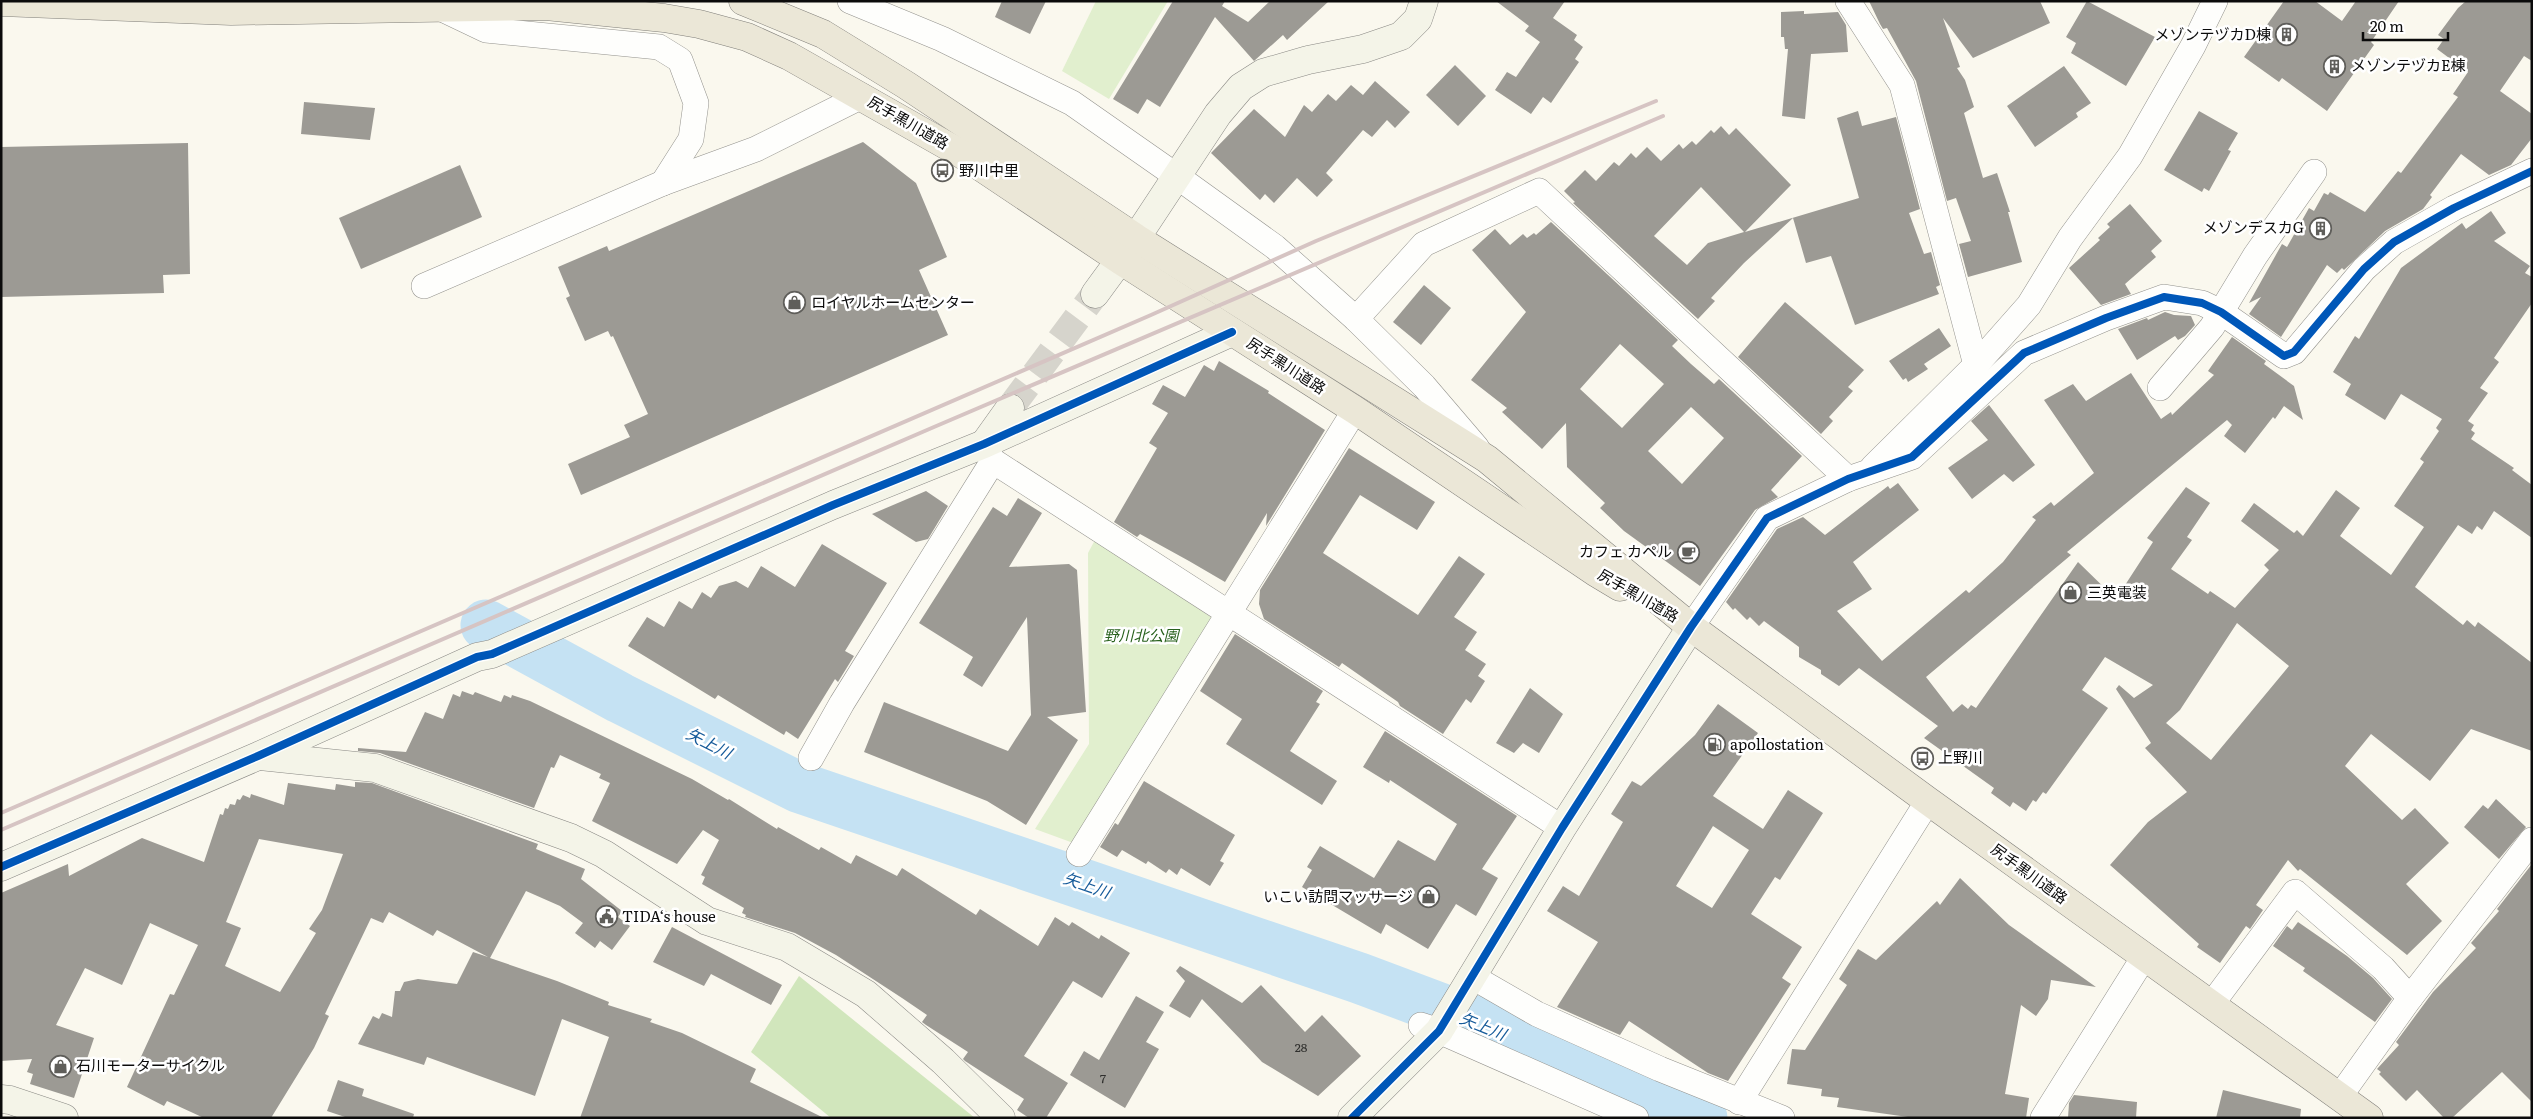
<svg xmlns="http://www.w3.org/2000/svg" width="2533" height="1119" viewBox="0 0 2533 1119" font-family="Literata,'Noto Sans JP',serif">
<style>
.green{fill:#e1efce}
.forest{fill:#d1e6bc}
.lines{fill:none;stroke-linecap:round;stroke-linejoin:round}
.river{stroke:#c5e2f3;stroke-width:51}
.building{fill:#9c9a94;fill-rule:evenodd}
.secondary-tunnel{stroke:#d6d4cc;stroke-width:28;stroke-dasharray:28 14;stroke-linecap:butt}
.street-casing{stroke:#93928d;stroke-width:26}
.secondary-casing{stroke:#898884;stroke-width:29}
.primary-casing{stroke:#807f7a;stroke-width:29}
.street{stroke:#fefefc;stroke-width:25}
.secondary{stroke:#f4f4e8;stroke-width:28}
.primary{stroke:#ebe7d7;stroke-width:28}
.rail{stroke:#d6c4c3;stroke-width:4}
.cycleway-casing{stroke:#fff;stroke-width:11}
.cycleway{stroke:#0057b8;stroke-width:8}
.labels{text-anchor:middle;stroke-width:5;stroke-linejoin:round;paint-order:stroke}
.number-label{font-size:12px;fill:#2f2f2d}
.poi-label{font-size:15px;fill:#0b0b0b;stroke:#fff;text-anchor:start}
.street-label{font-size:15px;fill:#0b0b0b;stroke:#fff}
.park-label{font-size:15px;font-style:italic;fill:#28611d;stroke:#fff}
.water-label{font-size:16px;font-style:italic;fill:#165b9a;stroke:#fff}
</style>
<rect width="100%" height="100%" fill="#faf8ee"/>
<!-- green -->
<g class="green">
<path d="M1096 1H1168L1109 99 1062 71Z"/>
<path d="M1095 540 1214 619 1076 844 1035 829 1089 744 1088 553Z"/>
</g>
<!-- forest -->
<path class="forest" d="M799 976 975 1118H831L751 1052Z"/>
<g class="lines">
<!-- river -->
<path class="river" d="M486 625 620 698 798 787 1359 978 1487 1026 1702 1118"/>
</g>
<!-- building -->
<g class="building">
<path d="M1002 1H1046L1030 34 995 17Z"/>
<path d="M1173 1H1225L1222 6 1248 22 1270 1H1329L1287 40 1283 35 1254 61 1215 17 1160 107 1147 99 1138 114 1113 99Z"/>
<path d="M1496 1H1565L1553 18 1577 35 1574 40 1583 47 1575 59 1579 62 1551 103 1543 97 1531 114 1495 90 1507 72 1516 77 1540 42 1525 31 1529 26Z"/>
<path d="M1869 1H2040L2050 23 1973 58 1943 18 1960 67 1957 68 1965 80 1974 107 1964 113 1983 178 1997 173 2010 212H2008L2022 262 1968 277 1959 244 1971 241 1956 198 1947 201 1916 81 1887 28 1883 29 1880 24Z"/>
<path d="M2087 1 2155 37 2126 86 2071 53 2076 43 2066 37Z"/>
<path d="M2284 1H2315L2342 21 2356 1H2399L2371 42 2374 45 2327 111 2282 78 2279 82 2244 57Z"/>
<path d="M2466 1H2532V61L2524 56 2500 91 2532 114V138L2511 165 2489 175 2461 154 2430 195 2432 197 2423 209 2385 231 2344 270 2342 268 2337 273 2327 265 2281 337 2249 314 2261 297 2249 303 2282 244 2287 247 2309 208 2314 211 2324 193 2328 195 2330 192 2365 212 2398 171 2401 173 2458 97 2453 94 2468 72 2437 49 2444 39 2438 35 2458 8Z"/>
<path d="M1804 11V14L1838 12 1846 25 1848 52 1811 54 1805 119 1782 116 1788 49H1785L1784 37H1781V12Z"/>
<path d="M1455 65 1486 96 1458 126 1426 95Z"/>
<path d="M2064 66 2091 103 2076 113 2078 117 2035 147 2007 106Z"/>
<path d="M1375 81 1410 112 1395 128 1387 120 1372 137 1363 130 1326 173 1333 180 1317 197 1297 178 1274 203 1265 194 1260 200 1211 153 1254 109 1285 137 1304 105 1312 112 1328 94 1336 101 1351 85 1363 95Z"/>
<path d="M304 102 375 108 370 140 301 134Z"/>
<path d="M1858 111 1862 126 1896 117 1920 209 1909 213 1924 254 1931 252 1940 285 1936 287 1939 294 1855 325 1831 256 1806 263 1793 218 1744 263 1711 298 1715 301 1698 319 1573 203 1575 202 1564 191 1585 170 1596 181 1614 162 1619 166 1631 153 1636 158 1647 147 1661 161 1679 144 1683 149 1692 141 1696 145 1711 130 1714 133 1721 126 1729 135 1736 128 1791 185 1745 232 1859 198 1837 118ZM1701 187 1744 232 1708 243 1687 265 1654 236Z"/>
<path d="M2199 111 2238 133 2228 150 2231 151 2209 191 2204 188 2202 192 2164 170Z"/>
<path d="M863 142 916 183 947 257 919 270 948 335 581 495 568 464 630 437 624 425 648 414 613 336 611 337 608 331 585 341 566 298 570 296 558 267 607 246 609 251Z"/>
<path d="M188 143 190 274 163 275 164 293 1 297V147Z"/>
<path d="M460 165 482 217 361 269 339 218Z"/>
<path d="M2130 204 2162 241 2151 251 2156 257 2125 284 2131 294 2101 305 2069 268 2100 240 2098 238 2110 227 2107 224Z"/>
<path d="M2491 211 2506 233 2494 241 2530 266 2525 273 2532 277V303L2494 358 2499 362 2480 388 2488 393 2468 421 2474 425 2471 430 2475 433 2471 439 2514 468 2512 470 2532 485V538L2494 511 2482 530 2477 526 2472 534 2458 525 2415 587 2463 625 2467 620 2475 627 2478 622 2532 663V751L2471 729 2430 781 2371 734 2345 766 2402 820 2415 808 2449 843 2406 884 2442 921 2407 955 2300 869 2298 871 2288 860 2256 905 2263 910 2250 929 2246 926 2220 963 2197 947 2199 944 2110 865 2148 822 2187 792 2145 748 2151 743 2116 689 2119 685 2134 698 2153 685 2105 657 2082 690 2108 708 2046 794 2043 792 2036 802 2033 800 2026 811 2013 802 2010 807 1991 793 1994 788 1924 738 1938 726 1859 668 1839 686 1821 674V670L1799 657V647L1764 621 1759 626 1750 617 1747 620 1735 608 1733 610 1726 602 1777 529 1803 517 1825 535 1888 486 1890 489 1898 483 1919 510 1853 562 1872 589 1837 611 1882 661 1966 590 1969 593 2003 562 2036 520 2032 517 2051 502 2054 506 2094 473 2044 400 2073 384 2086 401 2131 373 2161 419 2171 412 2172 415 2214 375 2208 371 2232 337 2266 361 2264 364 2294 386 2303 420 2284 406 2275 419 2273 417 2245 453 2224 436 2232 425 2227 420 2067 552 2071 555 1926 677 1953 712 1962 704 1968 709 1971 705 1976 708 2078 562 2116 599 2153 542 2147 538 2186 487 2210 503 2187 537 2192 540 2171 569 2208 594 2210 591 2235 608 2269 570 2264 565 2279 550 2241 521 2254 503 2294 533 2297 530 2303 536 2336 490 2360 508 2340 536 2391 575 2424 527 2394 506 2424 462 2420 459 2439 431 2436 428 2442 419 2401 394 2385 420 2345 395 2351 384 2333 372 2355 336 2359 339 2401 268 2462 223 2466 229ZM2237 623 2289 666 2211 760 2166 723 2180 710Z"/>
<path d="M1551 222 1678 340 1672 346 1691 364 1714 384 1719 379 1802 456 1771 490 1778 497 1755 510 1700 586 1624 531 1600 508 1605 503 1567 467 1566 423 1542 449 1502 412 1507 408 1471 380 1526 312 1472 250 1495 229 1510 245 1523 234 1527 238 1534 233 1536 235ZM1620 344 1664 384 1622 428 1580 389ZM1691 407 1724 438 1682 484 1648 451Z"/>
<path d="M1424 285 1451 308 1421 345 1393 322Z"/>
<path d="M1785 302 1864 370 1848 387 1853 391 1829 417 1833 421 1821 434 1738 357Z"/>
<path d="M2165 312 2174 315 2191 316 2195 325 2185 336 2178 340 2175 336 2137 360 2118 329 2147 318 2148 320Z"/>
<path d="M1939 328 1951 346 1924 364 1928 369 1908 382 1906 378 1903 380 1889 361Z"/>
<path d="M1219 361 1269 391 1268 393 1325 430 1266 526 1267 513 1225 582 1189 561 1140 534 1137 537 1114 522 1157 448 1149 443 1168 413 1152 404 1163 385 1185 397 1204 365 1214 371Z"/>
<path d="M1989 405 2035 465 2013 482 2004 474 1972 499 1948 468 1988 440 1971 421Z"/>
<path d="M1349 448 1435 502 1417 530 1360 495 1323 553 1418 615 1459 556 1485 574 1454 617 1477 632 1465 650 1486 664 1478 676 1485 681 1471 703 1466 699 1443 734 1400 706 1398 702 1342 663 1339 667 1264 619 1259 604 1260 590Z"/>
<path d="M926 491 948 506 928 539 916 542 872 514Z"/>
<path d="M1018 498 1042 513 1009 567 1069 564 1077 570 1086 712 1047 717 1078 740 1026 825 987 801 864 752 884 702 1008 751 1031 715 1027 617 982 687 963 675 973 657 919 623 993 507 1007 516Z"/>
<path d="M822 544 887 583 845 651 854 656 838 682 835 679 798 739 786 731 784 735 718 695 715 699 628 646 647 617 664 627 679 601 692 609 702 592 711 598 719 586 736 581 748 588 761 566 795 587Z"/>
<path d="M1235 634 1323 691 1316 702 1320 704 1290 751 1337 781 1322 805 1226 744 1242 719 1200 691Z"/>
<path d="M1530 688 1563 714 1539 753 1523 743 1514 753 1496 743Z"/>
<path d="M462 691 473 695 475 692 501 702 504 695 511 698 512 695 530 701 692 779 728 800 729 799 777 829 778 827 819 850 821 847 851 864 856 855 897 876 902 868 976 915 980 909 1038 946 1055 917 1069 926 1072 922 1099 939 1101 935 1130 953 1102 998 1073 981 1024 1056 1068 1083 1046 1118H1029L1017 1110 1024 1099 965 1061 963 1059 968 1052 926 1025 922 1022 927 1015 902 998 836 955 795 933 745 917 746 915 742 913 744 908 702 884 705 877 701 875 719 840 703 830 677 864 592 821 610 783 599 778 601 774 560 755 554 768 551 767 534 808 380 753 358 751V748L406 752 425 712 443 719 453 694 460 697Z"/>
<path d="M1718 704 1758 733 1713 796 1763 829 1788 790 1823 813 1780 880 1775 877 1751 914 1802 947 1782 978 1791 984 1728 1081 1708 1073 1629 1021 1620 1035 1557 1007 1598 942 1547 911 1563 886 1579 896 1623 822 1611 814 1632 781 1641 786 1695 735ZM1713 826 1749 850 1712 908 1676 886Z"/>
<path d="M1385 731 1517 816 1482 869 1498 878 1476 916 1456 904 1428 949 1386 924 1381 934 1302 887 1312 870 1307 867 1320 846 1374 878 1398 840 1435 861 1457 824 1390 780 1389 783 1363 767Z"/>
<path d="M1144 781 1235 835 1220 861 1224 863 1210 886 1181 868 1177 875 1169 869 1166 873 1148 861 1146 864 1122 850 1117 857 1100 847 1115 823 1118 825Z"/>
<path d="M355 782 372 783 538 844 536 849 585 869 581 879 622 911 618 917 630 926 612 950 600 941 595 948 575 933 583 923 560 906 526 891 490 958 557 981 609 1002 608 1005 652 1019 650 1022 682 1033 756 1069 750 1082 824 1118H580L609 1037 562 1019 535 1096 427 1057 424 1065 358 1044 373 1016 379 1019 382 1013 392 1017 395 991H400L404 982 418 979 457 984 473 952 488 957 437 930 433 936 389 912 383 923 371 918 325 1014 329 1016 314 1048 271 1118H204L167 1101 164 1106 127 1087 170 994 174 995 198 945 150 923 122 985 85 968 56 1025 94 1038 74 1098 30 1084 33 1074 27 1072 32 1059 1 1061V893L68 864 69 876 142 838 204 862 220 814 223 815 225 808 228 809 230 804 235 805 237 799 240 800 243 795 250 798 251 794 284 805 288 783 335 790 336 784 355 787ZM259 839 343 854 322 910 309 929 316 933 280 992 225 966 241 928 226 922Z"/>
<path d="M2496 799 2526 827 2499 859 2464 827 2483 805 2488 809Z"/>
<path d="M2532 864V1102L2502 1072 2452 1118H2444L2417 1090 2406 1101 2379 1074 2381 1072 2377 1069 2399 1045 2396 1042 2433 992 2476 948 2471 943 2499 911 2497 909Z"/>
<path d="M1960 878 2009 925 2096 987 2051 980 2048 999 2036 1016 2021 1005 2005 1094 2029 1098 2026 1118H1915L1837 1107 1839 1098 1821 1096 1822 1089 1787 1084 1792 1049 1805 1050 1847 985 1839 979 1858 949 1876 960 1937 901 1940 905Z"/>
<path d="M2298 922 2347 956 2373 978 2392 999 2375 1022 2303 971 2305 968 2273 946 2287 926 2292 930Z"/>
<path d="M672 927 782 985 771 1005 711 974 704 986 653 962Z"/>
<path d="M1180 966 1242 1003 1261 985 1305 1032 1322 1015 1361 1056 1318 1096 1262 1062 1202 999 1190 1018 1169 1006 1185 981 1176 971Z"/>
<path d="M1136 996 1164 1012 1146 1042 1159 1049 1125 1108 1070 1075 1084 1051 1099 1060Z"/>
<path d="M338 1080 364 1089 362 1096 414 1114 413 1118H348L327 1111Z"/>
<path d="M2223 1090 2301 1109 2300 1118H2216Z"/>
<path d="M2074 1095 2137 1102 2136 1118H2068L2069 1103Z"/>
</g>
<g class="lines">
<!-- secondary-tunnel -->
<path class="secondary-tunnel" d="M1010 408 1095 294"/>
<defs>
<g id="street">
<path d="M850 1 942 39 1072 103 1175 175 1275 247 1356 319 1424 386 1477 448"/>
<path d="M1848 1 1902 85 1976 365"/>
<path d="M442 9 486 30 659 47 680 60 696 103 691 139 663 183"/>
<path d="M424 286 663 183 756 149 862 96"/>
<path d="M1356 319 1424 244 1539 191 1848 479"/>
<path d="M2160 388 2212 327 2255 256 2314 172"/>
<path d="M984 444 993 461 1562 828"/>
<path d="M1873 467 1976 365 2029 305 2070 238 2130 156 2193 46 2215 1"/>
<path d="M1691 627 1767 518 1848 479 1912 457 2024 353 2106 318 2164 297 2202 303 2221 312 2284 356 2294 352 2364 269 2394 242 2454 208 2532 171"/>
<path d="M811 758 842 703 993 461"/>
<path d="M1079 854 1355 410"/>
<path d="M1471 976 1537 1014 1660 1069 1782 1118"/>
<path d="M2211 1005 2295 892 2383 968 2410 998"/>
<path d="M1421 1025 1439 1031 1636 1118"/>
<path d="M2340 1096 2410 998 2532 840"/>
<path d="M1739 1102 1928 801"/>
<path d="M2043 1118 2144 957"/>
</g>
<g id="secondary">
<path d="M1095 294 1136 238 1218 114 1241 87 1263 73 1308 60 1363 49 1401 36 1418 19 1424 1"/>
<path d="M985 443 1010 408"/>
<path d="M260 756 375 768 571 838 604 854 707 921 787 947 866 994 943 1061 1001 1118"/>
<path d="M1 867 258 756 477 657 492 654 833 505 984 444 1232 332"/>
<path d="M1 1099 10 1100 64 1118"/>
<path d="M1352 1118 1439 1031 1562 828 1691 627"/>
</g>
<g id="primary">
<path d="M743 1 823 34 906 85 1136 238 1487 459 1691 627 1928 801 2369 1118"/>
<path d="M1 2 231 11 546 6 664 18 699 24 747 37 789 56 960 153 1120 260 1355 410 1595 572 1620 587"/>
</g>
</defs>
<!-- street casing -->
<use href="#street" class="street-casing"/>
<!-- secondary casing -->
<use href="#secondary" class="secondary-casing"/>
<!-- primary casing -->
<use href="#primary" class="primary-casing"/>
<!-- street -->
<use href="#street" class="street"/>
<!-- secondary -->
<use href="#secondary" class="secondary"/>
<!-- primary -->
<use href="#primary" class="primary"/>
<!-- rail -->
<g class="rail">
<path d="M1 813 1151 315 1316 241 1656 101"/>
<path d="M1 830 934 427 1663 116"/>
</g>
<defs>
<g id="cycleway">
<path d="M1 867 258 756 477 657 492 654 833 505 984 444 1232 332"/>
<path d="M1352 1118 1439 1031 1562 828 1691 627 1767 518 1848 479 1912 457 2024 353 2106 318 2164 297 2202 303 2221 312 2284 356 2294 352 2364 269 2394 242 2454 208 2532 171"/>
</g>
</defs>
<!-- cycleway casing -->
<use href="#cycleway" class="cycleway-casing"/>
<!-- cycleway -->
<use href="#cycleway" class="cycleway"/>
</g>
<!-- icons -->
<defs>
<symbol id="building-ring" viewBox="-11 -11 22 22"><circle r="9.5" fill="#fff" stroke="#5f5e5a" stroke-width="1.5"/><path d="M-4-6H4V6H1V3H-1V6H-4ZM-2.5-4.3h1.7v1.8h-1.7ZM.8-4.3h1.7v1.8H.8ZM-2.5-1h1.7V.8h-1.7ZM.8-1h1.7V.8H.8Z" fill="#5f5e5a"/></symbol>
<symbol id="bus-ring" viewBox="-11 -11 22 22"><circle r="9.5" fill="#fff" stroke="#5f5e5a" stroke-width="1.5"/><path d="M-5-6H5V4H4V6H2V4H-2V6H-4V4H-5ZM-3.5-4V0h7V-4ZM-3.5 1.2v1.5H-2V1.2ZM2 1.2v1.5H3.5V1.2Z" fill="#5f5e5a"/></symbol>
<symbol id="shop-ring" viewBox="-11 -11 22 22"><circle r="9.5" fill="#fff" stroke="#5f5e5a" stroke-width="1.5"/><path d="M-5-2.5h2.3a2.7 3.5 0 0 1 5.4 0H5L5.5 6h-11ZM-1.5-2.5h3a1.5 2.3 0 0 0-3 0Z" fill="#5f5e5a"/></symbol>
<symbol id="cafe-ring" viewBox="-11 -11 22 22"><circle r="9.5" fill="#fff" stroke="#5f5e5a" stroke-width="1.5"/><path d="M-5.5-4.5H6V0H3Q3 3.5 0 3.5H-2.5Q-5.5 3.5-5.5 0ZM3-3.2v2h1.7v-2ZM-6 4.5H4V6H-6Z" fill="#5f5e5a"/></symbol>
<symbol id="fuel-ring" viewBox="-11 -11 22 22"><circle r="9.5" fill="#fff" stroke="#5f5e5a" stroke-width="1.5"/><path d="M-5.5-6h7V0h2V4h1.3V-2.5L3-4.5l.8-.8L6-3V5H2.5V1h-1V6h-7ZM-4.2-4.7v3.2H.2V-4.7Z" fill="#5f5e5a"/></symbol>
<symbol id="civic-ring" viewBox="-11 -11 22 22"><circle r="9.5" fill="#fff" stroke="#5f5e5a" stroke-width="1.5"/><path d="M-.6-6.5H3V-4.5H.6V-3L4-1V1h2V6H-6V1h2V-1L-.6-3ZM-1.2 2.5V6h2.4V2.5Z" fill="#5f5e5a"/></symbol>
</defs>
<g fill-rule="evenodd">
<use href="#building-ring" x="2274" y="22" width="25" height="25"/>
<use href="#building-ring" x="2322" y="54" width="25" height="25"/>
<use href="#bus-ring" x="930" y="158" width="25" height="25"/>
<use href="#building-ring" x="2308" y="216" width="25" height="25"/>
<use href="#shop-ring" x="782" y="290" width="25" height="25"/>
<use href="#cafe-ring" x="1676" y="540" width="25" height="25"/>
<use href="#shop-ring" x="2058" y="580" width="25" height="25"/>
<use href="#fuel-ring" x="1702" y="732" width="25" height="25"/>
<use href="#bus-ring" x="1910" y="746" width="25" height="25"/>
<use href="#shop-ring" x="1416" y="884" width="25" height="25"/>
<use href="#civic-ring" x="594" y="904" width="25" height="25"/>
<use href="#shop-ring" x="48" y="1054" width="25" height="25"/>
</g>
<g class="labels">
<!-- number labels -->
<g class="number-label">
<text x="1301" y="1052">28</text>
<text x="1103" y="1083">7</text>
</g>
<!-- poi labels -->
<g class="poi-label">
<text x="2271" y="40" text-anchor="end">メゾンテヅカD棟</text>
<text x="2351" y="71">メゾンテヅカE棟</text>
<text x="959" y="176">野川中里</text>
<text x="2304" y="233" text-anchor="end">メゾンデスカG</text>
<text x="811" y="308">ロイヤルホームセンター</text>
<text x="1672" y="557" text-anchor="end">カフェ カペル</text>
<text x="2087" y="598">三英電装</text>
<text x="1730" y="750">apollostation</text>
<text x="1938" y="763">上野川</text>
<text x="1413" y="902" text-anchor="end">いこい訪問マッサージ</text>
<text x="622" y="922">TIDA‘s house</text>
<text x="76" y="1071">石川モーターサイクル</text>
</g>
<!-- street labels -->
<g class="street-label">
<text transform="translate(908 123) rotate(30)" y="5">尻手黒川道路</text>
<text transform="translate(1286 366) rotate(33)" y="5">尻手黒川道路</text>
<text transform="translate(1638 596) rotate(30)" y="5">尻手黒川道路</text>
<text transform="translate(2029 874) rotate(36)" y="5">尻手黒川道路</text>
</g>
<!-- park labels -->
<g class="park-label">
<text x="1141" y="641">野川北公園</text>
</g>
<!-- water labels -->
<g class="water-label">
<text transform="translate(709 743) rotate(27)" y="6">矢上川</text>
<text transform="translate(1087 885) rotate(19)" y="6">矢上川</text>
<text transform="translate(1483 1026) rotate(22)" y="6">矢上川</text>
</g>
</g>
<!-- border -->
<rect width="2533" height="1119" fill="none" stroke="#0b0b0b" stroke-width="5"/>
<!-- scale -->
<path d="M2363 32v8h85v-8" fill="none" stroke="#0b0b0b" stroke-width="2.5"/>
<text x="2370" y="32" font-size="15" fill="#0b0b0b" stroke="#ffffff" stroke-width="4" paint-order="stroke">20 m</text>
</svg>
